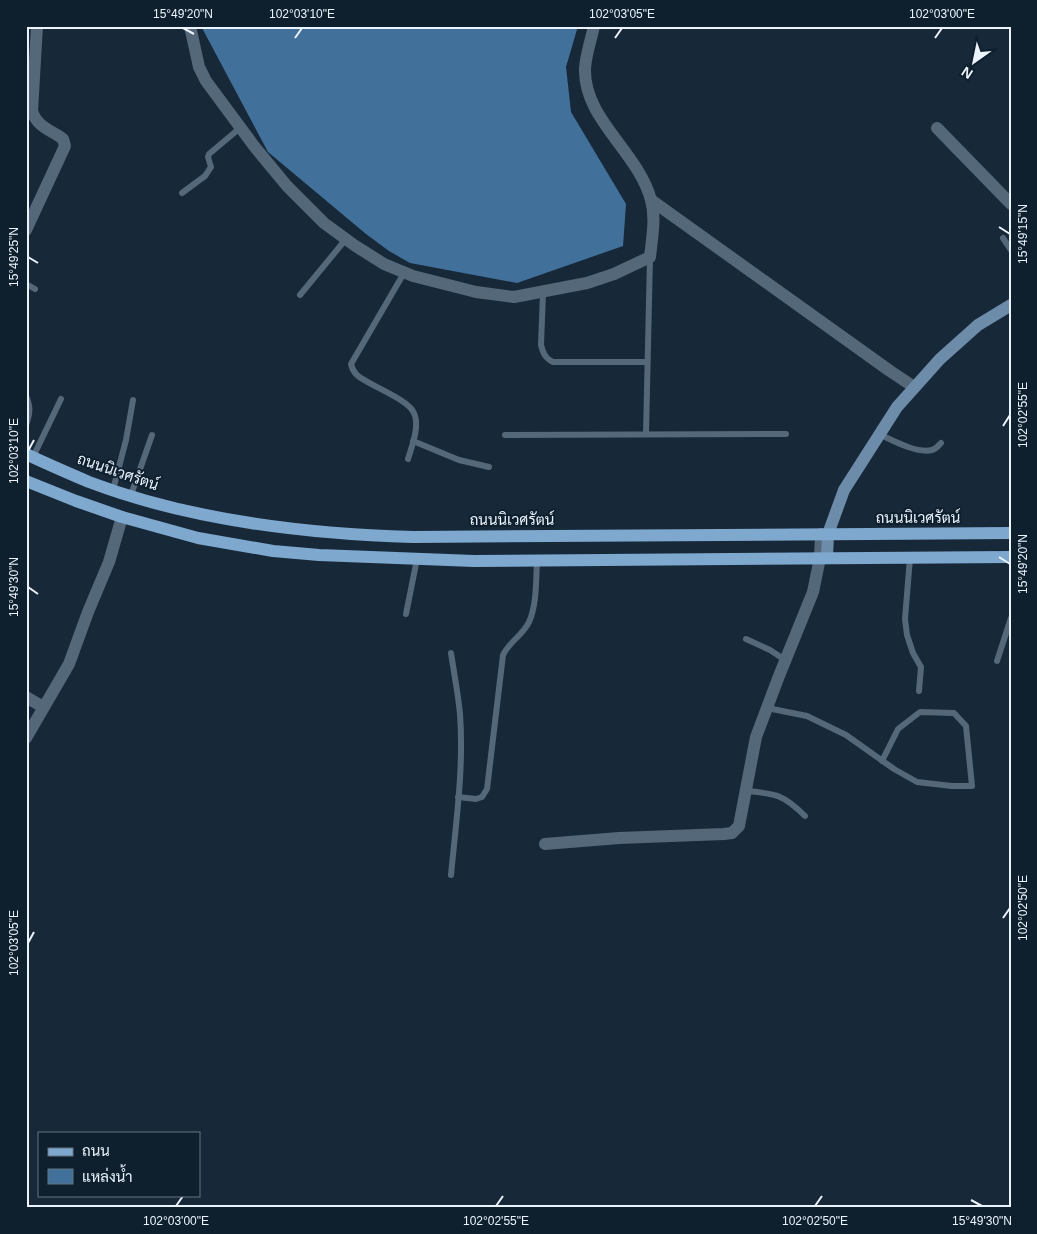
<svg xmlns="http://www.w3.org/2000/svg" width="1037" height="1234" viewBox="0 0 1037 1234" font-family="Helvetica,Sarabun,sans-serif">
<style>
.water{fill:#41709a}
.lines{fill:none;stroke-linecap:round;stroke-linejoin:round}
.lane{stroke:#54687a;stroke-width:6}
.street{stroke:#54687a;stroke-width:12}
.secondary{stroke:#6d8caa;stroke-width:12}
.primary{stroke:#7fa8cf;stroke-width:12}
.ticks{fill:none;stroke:#ebf4fd;stroke-width:2}
.labels{text-anchor:middle;stroke-width:4;stroke-linejoin:round;paint-order:stroke}
.street-label{font-size:15px;fill:#ebf4fd;stroke:#0e1f2e}
.neatline{fill:none;stroke:#ebf4fd;stroke-width:2}
.ticks-label{font-size:12px;text-anchor:middle;fill:#ebf4fd}
</style>
<rect width="100%" height="100%" fill="#172939"/>
<!-- water -->
<path class="water" d="M201 26H578L566 67 571 112 626 204 623 246 517 283 410 263 389 251 366 234 268 152Z"/>
<g class="lines">
<!-- lane -->
<g class="lane">
<path d="M182 193 205 176 211 167 208 157 209 154 240 128"/>
<path d="M1003 238 1011 250"/>
<path d="M404 273 351 364C353 373 358 377 366 381 377 388 409 401 414 413 420 426 412 446 408 459"/>
<path d="M26 284 35 289"/>
<path d="M543 293 541 345C543 353 545 358 553 362H646"/>
<path d="M300 295 346 239"/>
<path d="M26 396C31 407 30 414 26 425"/>
<path d="M646 434 650 257"/>
<path d="M879 434C892 440 917 454 932 450 936 449 938 446 941 443"/>
<path d="M505 435 786 434"/>
<path d="M413 441 459 460 489 467"/>
<path d="M33 457 61 399"/>
<path d="M113 490 126 440 133 400"/>
<path d="M131 495 152 435"/>
<path d="M910 558 905 619 907 635 913 653 921 667 919 691"/>
<path d="M406 614 417 559"/>
<path d="M746 639 770 650 785 660"/>
<path d="M997 661 1011 618"/>
<path d="M767 708 807 716 846 735 894 769 917 782 952 786H972L966 726 954 713 920 712 898 729 882 761"/>
<path d="M747 791C776 794 783 794 805 816"/>
<path d="M458 797 476 799 482 797 487 789 503 655C509 642 523 635 529 622 537 605 536 578 537 560"/>
<path d="M451 875C456 822 464 767 460 714 458 693 454 673 451 653"/>
</g>
<!-- street -->
<g class="street">
<path d="M190 26 199 67 206 81 254 146 287 186 324 223 354 245 384 264 413 276 476 292 514 297 587 283 614 274 650 257C652 238 656 218 651 200 638 151 583 119 585 68 586 54 591 40 594 26"/>
<path d="M937 128 1011 204"/>
<path d="M651 200 890 371 914 387"/>
<path d="M26 230 65 146 63 139C51 130 37 127 32 111L37 26"/>
<path d="M26 697 43 707"/>
<path d="M26 738 69 664 88 612 109 562 122 517"/>
<path d="M545 844 619 838 724 834 732 833 739 826 756 737 779 676 813 592 820 558 821 534"/>
</g>
<!-- secondary -->
<path class="secondary" d="M827 558 828 534 844 490 897 407 940 359 978 325 1011 305"/>
<!-- primary -->
<g class="primary">
<path d="M26 454C47 464 68 473 89 482 189 520 306 534 413 537L1011 533"/>
<path d="M26 481 76 501 122 517 198 538 273 551 319 555 474 561 1011 557"/>
</g>
</g>
<!-- ticks -->
<path class="ticks" d="M183 28 194 34M295 38 302 28M615 38 622 28M935 38 942 28M999 227 1010 234M28 257 38 263M1003 426 1010 415M28 451 34 440M999 557 1010 564M28 587 38 594M1003 918 1010 908M28 943 34 932M971 1200 982 1206M176 1206 183 1196M496 1206 503 1196M815 1206 822 1196"/>
<g class="labels">
<!-- street labels -->
<g class="street-label">
<text transform="translate(118 472) rotate(19)" y="5">ถนนนิเวศรัตน์</text>
<text x="918" y="523">ถนนนิเวศรัตน์</text>
<text x="512" y="525">ถนนนิเวศรัตน์</text>
</g>
</g>
<!-- border -->
<rect width="1037" height="1234" fill="none" stroke="#0e1f2e" stroke-width="55"/>
<!-- legend -->
<rect x="38" y="1132" width="162" height="65" fill="#0e1f2e" stroke="#667481"/>
<rect x="48" y="1148" width="25" height="8" fill="#7fa8cf" stroke="#667481"/>
<text x="82" y="1156" font-size="15" fill="#ebf4fd">ถนน</text>
<rect x="48" y="1169" width="25" height="15" fill="#41709a" stroke="#667481"/>
<text x="82" y="1182" font-size="15" fill="#ebf4fd">แหล่งน้ำ</text>
<!-- north arrow -->
<g transform="translate(974 62) rotate(213)" stroke="#0e1f2e" stroke-width="4" paint-order="stroke">
<path d="M0-4L9 19L0 12L-9 19Z" fill="#ebf4fd"/>
<text y="-8" font-size="14" font-weight="bold" text-anchor="middle" fill="#ebf4fd">N</text>
</g>
<rect x="28" y="28" width="982" height="1178" class="neatline"/>
<g class="ticks-label">
<text x="183" y="18">15°49'20"N</text>
<text x="302" y="18">102°03'10"E</text>
<text x="622" y="18">102°03'05"E</text>
<text x="942" y="18">102°03'00"E</text>
<text transform="translate(1023 234) rotate(-90)" y="4">15°49'15"N</text>
<text transform="translate(14 257) rotate(-90)" y="4">15°49'25"N</text>
<text transform="translate(1023 415) rotate(-90)" y="4">102°02'55"E</text>
<text transform="translate(14 451) rotate(-90)" y="4">102°03'10"E</text>
<text transform="translate(1023 564) rotate(-90)" y="4">15°49'20"N</text>
<text transform="translate(14 587) rotate(-90)" y="4">15°49'30"N</text>
<text transform="translate(1023 908) rotate(-90)" y="4">102°02'50"E</text>
<text transform="translate(14 943) rotate(-90)" y="4">102°03'05"E</text>
<text x="176" y="1225">102°03'00"E</text>
<text x="496" y="1225">102°02'55"E</text>
<text x="815" y="1225">102°02'50"E</text>
<text x="982" y="1225">15°49'30"N</text>
</g>
</svg>
